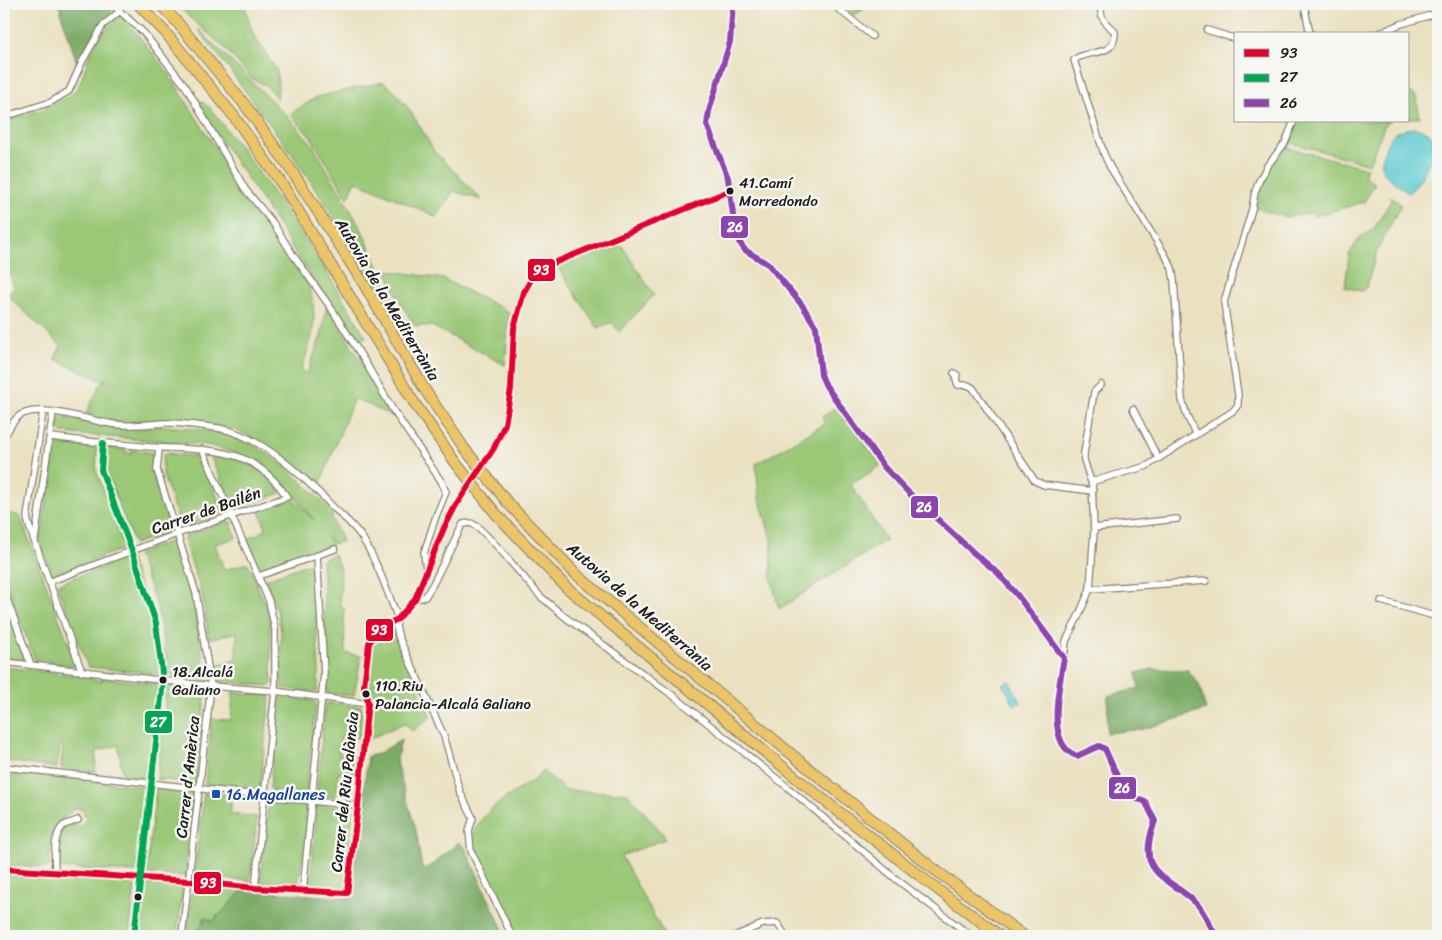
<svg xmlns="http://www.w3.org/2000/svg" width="1442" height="940" viewBox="0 0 1442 940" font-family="Sriracha,sans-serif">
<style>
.green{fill:#9ac877;stroke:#5b724a}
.forest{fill:#7bac68;stroke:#4c6442}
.water{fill:#5ccad1;stroke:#3c7376}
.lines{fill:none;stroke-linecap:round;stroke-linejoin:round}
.street-casing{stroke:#837e6e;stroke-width:8}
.highway-casing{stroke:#837e6e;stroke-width:12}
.street{stroke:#fff;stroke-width:5.5}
.highway{stroke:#edc569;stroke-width:10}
.street-bridge-casing{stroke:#837e6e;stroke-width:8;stroke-linecap:butt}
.street-bridge{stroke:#fff;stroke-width:5.5}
.bus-1-casing{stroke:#f6f6f2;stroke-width:10}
.bus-2-casing{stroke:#f6f6f2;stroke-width:10}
.bus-3-casing{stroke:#f6f6f2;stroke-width:10}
.bus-1{stroke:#e4002b;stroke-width:6}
.bus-2{stroke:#00a651;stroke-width:6}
.bus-3{stroke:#8e44ad;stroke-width:6}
.bus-dot{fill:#1c1c1c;stroke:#f6f6f2;stroke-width:2}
.transit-dot{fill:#1a4fb4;stroke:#f6f6f2;stroke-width:2}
.labels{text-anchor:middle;stroke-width:5;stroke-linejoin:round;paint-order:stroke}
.bus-label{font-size:15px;fill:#1c1c1c;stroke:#f6f6f2;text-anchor:start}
.street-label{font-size:16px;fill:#1c1c1c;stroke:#f6f6f2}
.transit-label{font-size:16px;fill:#164399;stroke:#f6f6f2;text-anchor:start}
.line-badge{stroke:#f6f6f2;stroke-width:2}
.badge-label{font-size:14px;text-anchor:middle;font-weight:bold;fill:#fff}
</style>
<rect width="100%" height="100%" fill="#f6f6f2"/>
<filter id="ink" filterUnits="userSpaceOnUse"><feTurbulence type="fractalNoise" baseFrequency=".02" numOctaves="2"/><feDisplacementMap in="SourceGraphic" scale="10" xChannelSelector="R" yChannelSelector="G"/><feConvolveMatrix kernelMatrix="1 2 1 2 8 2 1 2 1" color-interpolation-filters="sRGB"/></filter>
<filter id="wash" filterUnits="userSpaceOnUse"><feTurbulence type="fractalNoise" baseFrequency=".0096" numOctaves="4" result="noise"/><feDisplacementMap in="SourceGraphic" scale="20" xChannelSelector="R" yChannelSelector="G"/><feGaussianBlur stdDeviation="1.12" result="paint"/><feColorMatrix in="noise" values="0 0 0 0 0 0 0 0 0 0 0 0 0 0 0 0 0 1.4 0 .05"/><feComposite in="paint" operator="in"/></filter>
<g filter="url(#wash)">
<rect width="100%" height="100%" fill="#eae1c0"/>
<!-- green -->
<g class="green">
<path d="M177 4H244L253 34 277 71 278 88 277 99 267 86 251 78 225 48 187 15Z"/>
<path d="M839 4H872L854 15Z"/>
<path d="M121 14 169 74 233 176 302 272C321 309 315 333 301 370L307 374 321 336 327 306 394 417 354 398 319 487 299 470 253 438 236 430 165 419 124 423 104 420 86 414 100 385 107 379 103 381 55 359 61 346 6 294 15 289 4 259V122C21 116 63 104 74 92 83 83 84 68 89 57 96 40 107 26 121 14Z"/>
<path d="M198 29 288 117 312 144 361 228 390 293 411 332 401 331 327 206 297 161 229 69Z"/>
<path d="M383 82C405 97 422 130 435 153L437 154 482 200 453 191 437 217 356 181 348 198 311 137 290 114 317 97Z"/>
<path d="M189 92 210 108 258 171 320 261 366 337 352 341 261 199Z"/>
<path d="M1408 92 1416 96 1420 117 1408 119Z"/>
<path d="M1297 121H1391L1386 122 1369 164 1288 142Z"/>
<path d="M1285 147 1367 168 1364 175 1375 184 1364 202 1314 216 1312 213 1286 217 1255 208C1258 183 1271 167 1285 147Z"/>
<path d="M1390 196 1401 205 1378 248 1366 288 1361 291 1345 287 1349 255 1360 237 1373 230 1391 201Z"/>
<path d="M618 240 654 295 619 332 612 322 598 328 557 266Z"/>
<path d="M386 270 443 279 509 312 505 365 432 326H415L400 302Z"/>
<path d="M837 406 881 465 851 485 886 540 779 609 771 578 772 541 759 497 756 464 825 424 822 417Z"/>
<path d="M59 417C85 420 111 429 138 429 146 429 153 426 161 426 170 426 179 428 188 428 205 430 223 432 240 439 273 451 308 487 332 512V519L342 541 334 544 327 536 332 545 261 571 247 539 266 530 260 510 293 499 315 521 299 502 271 473 236 453 207 445 62 433 58 429Z"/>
<path d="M56 444 97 448 96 470 125 548 55 575 52 574 40 541Z"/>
<path d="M108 448 126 450 127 453 131 454 132 450 153 453 152 470 171 531 134 544 105 469Z"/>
<path d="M211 452C234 457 273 469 281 493L234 509 210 455Z"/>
<path d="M165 453 200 457 224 513 182 528 180 526 162 472 163 455Z"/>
<path d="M4 512 20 516 76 663 74 666 35 660 4 577Z"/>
<path d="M228 521 231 522 236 538 215 544 224 570 248 563 267 609 270 620 272 684 269 686 215 681 213 666 236 659 237 632 209 639 202 595 184 539 185 536Z"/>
<path d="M174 540 193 596 206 680 169 675 157 606 137 554Z"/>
<path d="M334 554C344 572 339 587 340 607H344L345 653 361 656 354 695 352 696 328 693 326 691 327 658 322 560Z"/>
<path d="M129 557 149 611 159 674 88 667 57 586 58 584Z"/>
<path d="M313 562 319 672 317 692 281 688V631L278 614 266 581V579Z"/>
<path d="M4 603 25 660H24L4 658Z"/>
<path d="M387 627H390L431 717 412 731 404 723 369 739 371 701 368 676 373 643 376 636Z"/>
<path d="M4 667 91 677V679L102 681V678L158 684 148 778 123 775 118 745 97 751 95 772 61 768 63 746 60 745 57 768 5 761 4 758Z"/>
<path d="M167 685 206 689 196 783 157 779Z"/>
<path d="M233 692 270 696 260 788 258 789 205 784 212 719 231 720Z"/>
<path d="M279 697 314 701 316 703 306 794 272 791 270 788Z"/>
<path d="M328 703 361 706 362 709 360 738 341 736 339 754 358 756 357 775 338 773 336 797 318 795 317 793 325 704Z"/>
<path d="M6 771 146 787 144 825 137 872 59 868C57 855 58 833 70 825L80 826 85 821C87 814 84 811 78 808 71 809 70 813 65 817 48 831 51 845 49 866L47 867 4 865V777Z"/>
<path d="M543 771 565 790 627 793 663 834 665 839 621 856 665 936H516L472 846C470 820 501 801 521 788 529 783 538 779 543 771Z"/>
<path d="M156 788 194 792 185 876 146 874Z"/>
<path d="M204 793 232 795 230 814 257 817 250 881 194 877Z"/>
<path d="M269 800 306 804 305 818H309L307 833 306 834 298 884 260 882Z"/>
<path d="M317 805 353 808 346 887 344 888 310 885Z"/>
<path d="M4 874 132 883V886H135L129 936H4Z"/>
<path d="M147 884 183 886 177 936H139L143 898H146Z"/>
<path d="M193 886 243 890 213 922 205 918 197 936H187Z"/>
</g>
<!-- forest -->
<g class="forest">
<path d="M59 4H106L112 9V14L102 23 78 66 62 17Z"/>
<path d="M1152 669 1188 670 1199 684 1206 710 1144 729 1107 733 1108 696 1139 688 1136 673Z"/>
<path d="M401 740 396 763 416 830 422 868H428L459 842 465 848 506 936H197L205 917 214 922 217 915 219 916 243 890 350 898 368 756 378 754Z"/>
</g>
<!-- water -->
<g class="water">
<path d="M1414 128C1419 129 1425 130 1429 133 1442 145 1420 186 1408 193 1401 187 1390 180 1384 172 1378 163 1386 144 1392 136 1397 130 1406 129 1414 128Z"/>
<path d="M1009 681 1021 702 1014 705 1003 684Z"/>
</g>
</g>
<g filter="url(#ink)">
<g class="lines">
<defs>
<g id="street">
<path d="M112 4 144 33 186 87 245 189 273 223 293 255 331 308 364 360 393 410 441 481 446 492 436 516 424 553 426 569"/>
<path d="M733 4 730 42 709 111 707 125 728 178 735 229 739 242 745 250 769 265 802 305 816 327 821 375 826 386 884 467 908 492 975 554 998 573 1018 596 1064 658C1060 683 1044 745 1077 756L1099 746 1105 749 1126 796 1145 801 1155 821C1135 875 1164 873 1196 903 1204 911 1210 926 1216 936"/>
<path d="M832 4 872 36"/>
<path d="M1102 4C1098 18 1106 23 1115 32 1115 59 1089 48 1074 60L1104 154 1110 167 1164 253 1172 268 1174 280 1182 400 1187 416 1196 435"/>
<path d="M1304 4 1310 34"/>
<path d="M1207 30 1236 39"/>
<path d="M1377 34 1401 24 1438 13"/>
<path d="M4 117 51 102 69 91 82 62 103 25 120 11"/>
<path d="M954 373 957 375 956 379 958 385H968L973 388 1035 481 1044 485 1093 491"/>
<path d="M1133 409 1158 458"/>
<path d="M43 411 27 517 29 526 82 672"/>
<path d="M4 437C9 430 12 421 19 416 38 402 90 421 112 424 129 427 147 424 165 423 180 422 202 426 218 428 261 435 305 478 335 509 345 518 356 528 363 539 378 564 388 593 398 619"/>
<path d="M50 437C83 441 116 444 150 447 206 451 251 443 287 497L177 534 51 581"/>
<path d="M103 443 101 470 132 551 156 623 163 681 134 936"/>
<path d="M159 448 157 470 196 593 211 686 182 936"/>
<path d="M494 448 505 424 511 389 514 328 524 292 533 276 549 265 729 191"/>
<path d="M202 449 269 601 275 629V691L255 888"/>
<path d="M1092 485 1084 460V453L1094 392 1101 385"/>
<path d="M1094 528 1177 519"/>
<path d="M35 539 53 412"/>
<path d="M259 576 335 549"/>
<path d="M1090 589 1206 581"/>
<path d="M4 591 31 665"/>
<path d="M415 599 425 597 433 584 460 529 463 524 471 523 478 527 495 544 540 596 565 617 675 697 786 786 896 879 971 936"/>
<path d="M1381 601 1438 617"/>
<path d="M398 619 396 627 399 638 444 736 460 792 473 818 469 831 471 851 512 936"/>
<path d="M1064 658 1066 641 1079 615 1090 589 1094 530 1092 485 1094 481 1147 466 1233 411 1238 405V395L1224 302 1252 209 1255 192 1259 181 1267 166 1285 143 1294 121"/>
<path d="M4 662 211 686 275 691 368 704"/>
<path d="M4 767 358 806"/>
<path d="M4 869 189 881 255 888 347 893 358 806 367 711 368 704 364 686 369 643 377 632 387 624 398 619 415 599 444 528 457 503"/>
<path d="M55 873C55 859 52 837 63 826 67 823 74 822 78 820"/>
<path d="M303 891 324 673 317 556"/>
<path d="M735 936 763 924 777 923 786 936"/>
</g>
<g id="highway">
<path d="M138 4 165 32 233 115 282 184 413 401 455 462 497 515 566 587 800 781 929 883 1000 936"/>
<path d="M160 4 177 22 245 105 294 174 365 286 425 390 464 448 508 503 577 575 808 768 930 866 1024 936"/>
</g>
</defs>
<!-- street casing -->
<use href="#street" class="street-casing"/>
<!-- highway casing -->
<use href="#highway" class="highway-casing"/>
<!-- street -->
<use href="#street" class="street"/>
<!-- highway -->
<use href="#highway" class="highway"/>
<defs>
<path id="street-bridge" d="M457 503 494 448"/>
</defs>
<!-- street-bridge casing -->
<use href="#street-bridge" class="street-bridge-casing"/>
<!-- street-bridge -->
<use href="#street-bridge" class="street-bridge"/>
<defs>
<path id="bus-1" d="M4 869 189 881 255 888 347 893 358 806 367 711 368 704 364 686 369 643 377 632 387 624 398 619 415 599 444 528 457 503 494 448 505 424 511 389 514 328 524 292 533 276 549 265 729 191"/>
<path id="bus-2" d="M103 443 101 470 132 551 156 623 163 681 134 936"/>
<path id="bus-3" d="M733 4 730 42 709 111 707 125 728 178 735 229 739 242 745 250 769 265 802 305 816 327 821 375 826 386 884 467 908 492 975 554 998 573 1018 596 1064 658C1060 683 1044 745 1077 756L1099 746 1105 749 1126 796 1145 801 1155 821C1135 875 1164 873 1196 903 1204 911 1210 926 1216 936"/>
</defs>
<!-- bus-1 casing -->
<use href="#bus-1" class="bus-1-casing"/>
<!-- bus-2 casing -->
<use href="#bus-2" class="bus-2-casing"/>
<!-- bus-3 casing -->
<use href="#bus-3" class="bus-3-casing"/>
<!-- bus-1 -->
<use href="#bus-1" class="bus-1"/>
<!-- bus-2 -->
<use href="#bus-2" class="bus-2"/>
<!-- bus-3 -->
<use href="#bus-3" class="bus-3"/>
</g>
</g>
<!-- markers -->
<g class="bus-dot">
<circle cx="730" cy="191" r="4.5"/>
<circle cx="163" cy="680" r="4.5"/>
<circle cx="366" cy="694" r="4.5"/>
<circle cx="138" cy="897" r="4.5"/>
</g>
<rect class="transit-dot" x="211" y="789" width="10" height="10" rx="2.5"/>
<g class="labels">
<!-- bus labels -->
<g class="bus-label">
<text x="739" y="188">41.Camí<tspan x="739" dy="18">Morredondo</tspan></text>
<text x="172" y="677">18.Alcalá<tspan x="172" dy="18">Galiano</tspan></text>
<text x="375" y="691">110.Riu<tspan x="375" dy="18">Palancia-Alcalá Galiano</tspan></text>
</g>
<!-- street labels -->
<g class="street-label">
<text transform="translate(388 299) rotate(59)" y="6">Autovia de la Mediterrània</text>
<text transform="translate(206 510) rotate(-19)" y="6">Carrer de Bailén</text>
<text transform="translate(640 606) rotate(41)" y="6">Autovia de la Mediterrània</text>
<text transform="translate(187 777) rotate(-84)" y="6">Carrer d'Amèrica</text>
<text transform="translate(344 792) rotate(-84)" y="6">Carrer del Riu Palància</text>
</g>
<!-- transit labels -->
<g class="transit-label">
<text x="226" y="800">16.Magallanes</text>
</g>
</g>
<g class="line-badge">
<rect x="720" y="215" width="29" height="24" rx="5" fill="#8e44ad"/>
<rect x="527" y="258" width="29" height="24" rx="5" fill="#e4002b"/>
<rect x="910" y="495" width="29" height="24" rx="5" fill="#8e44ad"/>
<rect x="365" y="618" width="29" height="24" rx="5" fill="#e4002b"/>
<rect x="144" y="710" width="29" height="24" rx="5" fill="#00a651"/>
<rect x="1108" y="776" width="29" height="24" rx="5" fill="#8e44ad"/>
<rect x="193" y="871" width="29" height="24" rx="5" fill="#e4002b"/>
</g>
<g class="badge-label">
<text x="735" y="232">26</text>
<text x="541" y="275">93</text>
<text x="924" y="512">26</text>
<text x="379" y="635">93</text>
<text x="158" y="727">27</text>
<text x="1122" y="793">26</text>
<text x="208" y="888">93</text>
</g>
<!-- margin -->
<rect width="1442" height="940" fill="none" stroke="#f6f6f2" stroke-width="20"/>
<!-- legend -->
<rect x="1234" y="32" width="175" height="90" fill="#f6f6f2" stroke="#9f9f9c"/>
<rect x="1244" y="49" width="25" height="8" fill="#e4002b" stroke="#9f9f9c"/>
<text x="1280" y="58" font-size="15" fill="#1c1c1c">93</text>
<rect x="1244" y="74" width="25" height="8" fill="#00a651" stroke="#9f9f9c"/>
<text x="1280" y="82" font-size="15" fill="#1c1c1c">27</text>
<rect x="1244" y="99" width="25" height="8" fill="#8e44ad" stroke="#9f9f9c"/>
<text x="1280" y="108" font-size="15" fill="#1c1c1c">26</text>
</svg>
